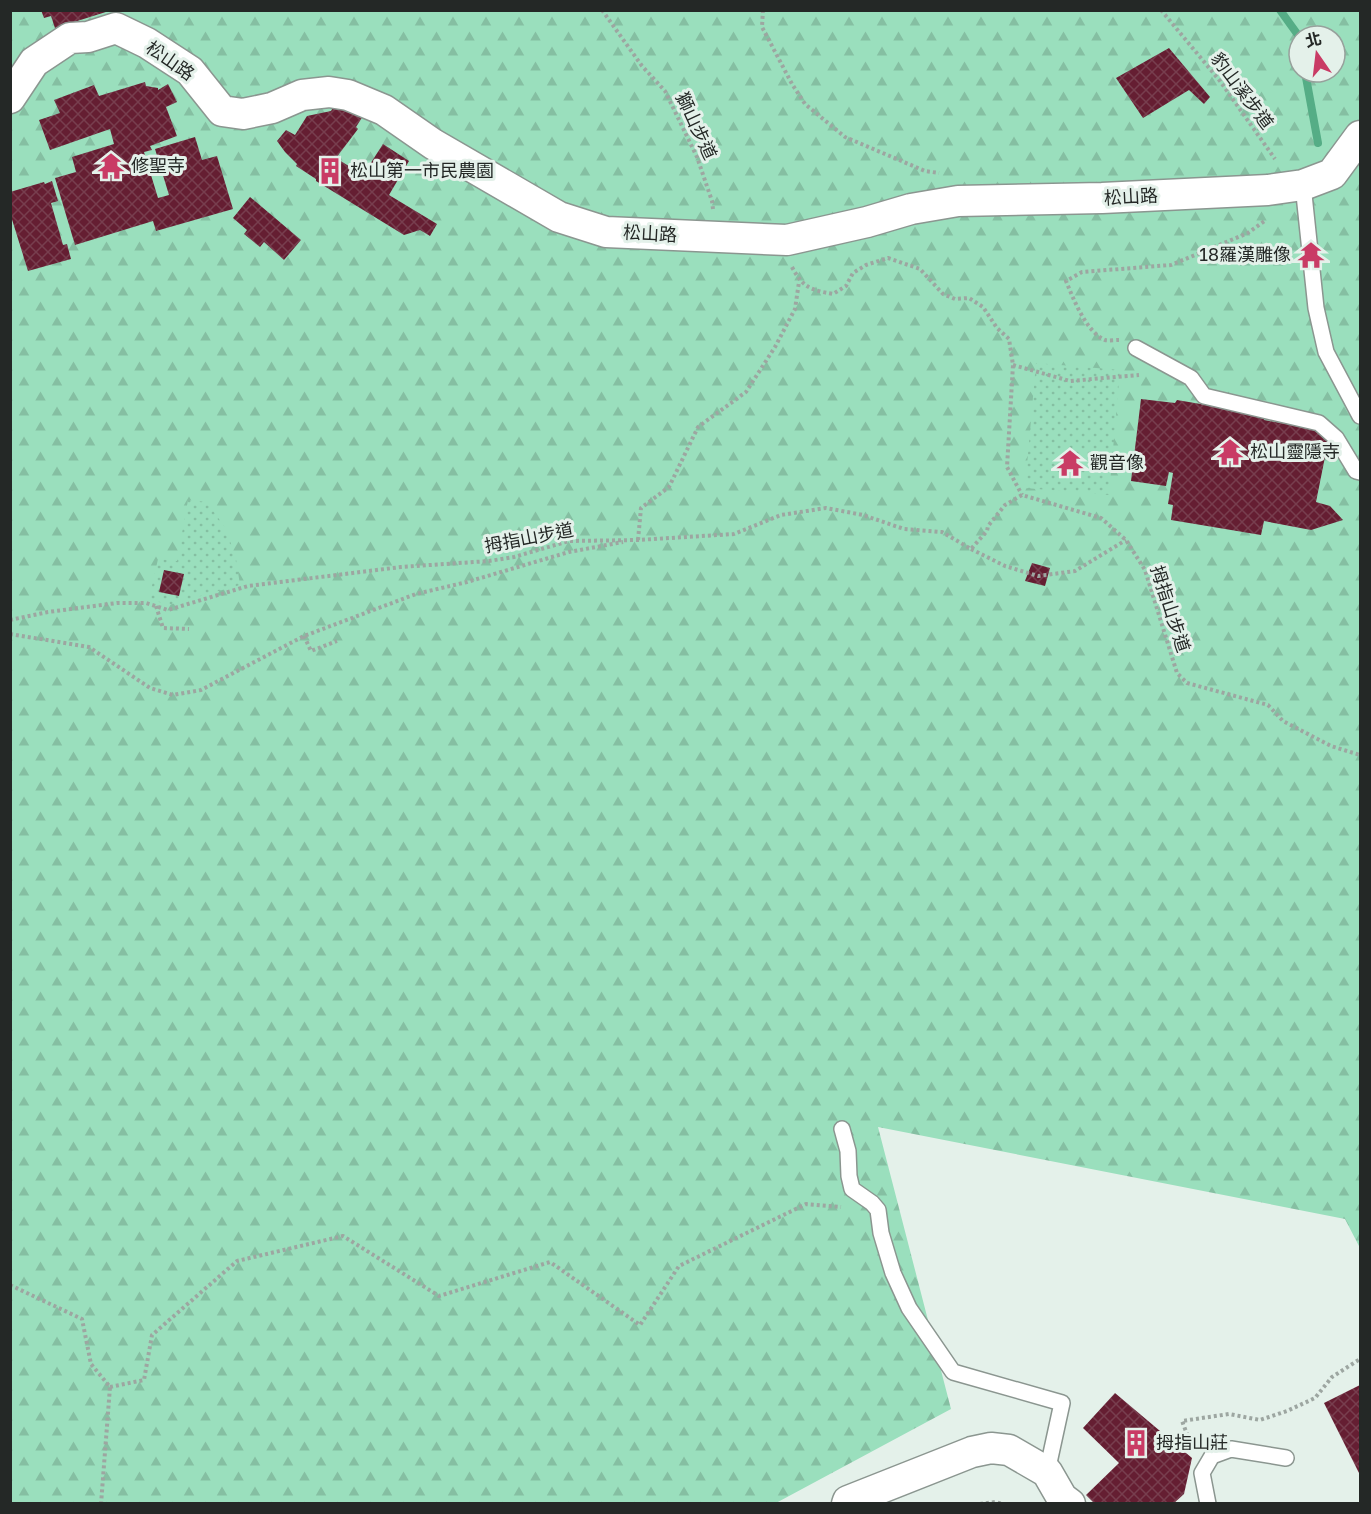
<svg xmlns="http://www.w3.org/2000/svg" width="1371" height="1514" viewBox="0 0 1371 1514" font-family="'Golos Text','Noto Sans TC',sans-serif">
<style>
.forest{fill:url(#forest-firs);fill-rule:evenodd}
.park{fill:url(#park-dots)}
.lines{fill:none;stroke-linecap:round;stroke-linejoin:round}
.stream{stroke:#55ad86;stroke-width:8}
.building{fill:url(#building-cross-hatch)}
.lane-casing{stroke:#8b9690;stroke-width:18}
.street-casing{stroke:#8b9690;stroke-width:33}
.path{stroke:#9da6a1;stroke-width:4;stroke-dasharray:3 3;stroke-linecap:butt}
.lane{stroke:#fff;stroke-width:15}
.street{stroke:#fff;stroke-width:30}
.labels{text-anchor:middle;stroke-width:6;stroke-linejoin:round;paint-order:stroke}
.street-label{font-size:18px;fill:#242826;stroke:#e4f1ea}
.poi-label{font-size:18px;fill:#242826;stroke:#e4f1ea;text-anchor:start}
</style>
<defs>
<pattern id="forest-firs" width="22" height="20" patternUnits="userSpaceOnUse" patternTransform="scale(1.5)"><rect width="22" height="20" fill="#9adfbd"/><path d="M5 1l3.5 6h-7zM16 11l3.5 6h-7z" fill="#85bfa2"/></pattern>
<pattern id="park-dots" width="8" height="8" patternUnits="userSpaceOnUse" patternTransform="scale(1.5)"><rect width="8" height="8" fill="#9adfbd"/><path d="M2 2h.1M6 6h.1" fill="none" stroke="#85bfa2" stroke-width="1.8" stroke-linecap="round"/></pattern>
<pattern id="building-cross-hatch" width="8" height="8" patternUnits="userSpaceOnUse" patternTransform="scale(1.5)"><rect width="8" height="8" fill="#651e32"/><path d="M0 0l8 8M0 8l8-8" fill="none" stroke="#773e4e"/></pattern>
</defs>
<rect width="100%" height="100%" fill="#e4f1ea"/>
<!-- forest -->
<path class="forest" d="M10 11H1360V1248L1345 1219 878 1127 951 1409 776 1503H11ZM1299 36H1335V72H1299Z"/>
<!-- park -->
<g class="park">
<path d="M1036 363 1120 370 1109 495 1025 488Z"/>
<path d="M188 500 207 502 226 529 236 559 240 585 169 605 149 599 158 559 177 561Z"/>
</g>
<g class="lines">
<!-- stream -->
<g class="stream">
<path d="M1280 10 1298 35 1299 39"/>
<path d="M1305 72 1318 143"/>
</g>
</g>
<!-- building -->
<g class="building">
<path d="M41 10H109V11L55 28 51 16 44 18Z"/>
<path d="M1169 48 1210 97 1204 104 1189 90 1143 118 1116 78Z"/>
<path d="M145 82 146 86 158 88V90L168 84 177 102 166 107 177 136 150 146 152 150 144 152 158 198 169 195 155 149 195 137 202 160 217 156 233 209 156 231 153 221 75 245 55 178 76 172 72 157 114 144 110 129 50 150 39 120 60 113 54 100 94 85 99 96Z"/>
<path d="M335 104 365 113 356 127 358 129 336 158 363 175 383 144 409 161 389 195 437 224 430 236 420 230 404 235 316 181V179L296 166 297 164 285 152 277 141 286 130 295 135 307 116 331 111Z"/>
<path d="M52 181 58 201 51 203 63 245 67 244 71 259 28 271 10 213V192L44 182 45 184Z"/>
<path d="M250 197 301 240 284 260 264 242 260 247 244 234 247 230 233 218Z"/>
<path d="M1141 399 1175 403 1177 400 1265 415 1264 420 1330 432 1316 502 1330 506 1343 520 1311 530 1264 521 1261 535 1171 520 1173 505 1168 504 1173 473 1169 472 1166 486 1131 481Z"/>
<path d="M1032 563 1050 568 1045 586 1025 581Z"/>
<path d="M164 570 184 574 179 596 159 592Z"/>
<path d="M1360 1385V1475L1324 1403Z"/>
<path d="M1115 1393 1192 1458 1184 1494 1173 1504H1095L1086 1495 1119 1463 1083 1428Z"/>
</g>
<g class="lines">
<defs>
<g id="lane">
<path d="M1303 185 1316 308 1326 352 1360 416"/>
<path d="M1136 348 1191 378 1204 396 1319 423 1336 438 1356 471 1360 472"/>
<path d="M842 1129 848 1151 849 1176 852 1189 872 1203 878 1210 881 1233 893 1273 909 1308 953 1372 1062 1403 1047 1472"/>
<path d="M1208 1504 1202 1473 1212 1456 1231 1449 1286 1458"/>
</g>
<g id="street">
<path d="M10 98 34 62 70 38 88 37 116 28 147 43 190 71 222 111 243 114 272 108 302 95 329 92 348 95 384 110 433 144 559 217 606 232 787 240 867 222 911 209 958 201 1102 198 1268 190 1303 185 1332 174 1360 136"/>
<path d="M847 1504 848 1501 972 1452 991 1448 1009 1450 1047 1472 1062 1498 1070 1504"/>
</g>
</defs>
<!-- lane casing -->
<use href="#lane" class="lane-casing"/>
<!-- street casing -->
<use href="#street" class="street-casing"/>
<!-- path -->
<g class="path">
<path d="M602 10 642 66 665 91 697 157 712 201 713 209"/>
<path d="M763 10 762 27 792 84 805 104 845 137 925 171 939 173"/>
<path d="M1161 10 1220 81 1275 159"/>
<path d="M792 267C803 288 811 290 833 294L846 286 853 273 866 265 888 258 920 269 943 294 955 299 969 298 983 307 997 328 1009 339 1013 365 1007 467 1022 495"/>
<path d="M1119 340C1115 340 1108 341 1105 340 1086 332 1073 298 1066 281L1082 272 1171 265 1248 233 1266 220"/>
<path d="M1013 365 1070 381 1139 375"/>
<path d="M638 540 641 508 669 487 698 427 746 392 775 347 795 309 799 282"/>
<path d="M971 549 1005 566 1038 576 1075 571 1126 540"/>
<path d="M156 606 163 628 189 629"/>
<path d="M10 620 48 612 117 603H146L168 610 248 586 401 567 489 561 514 557 569 541 638 540 734 534 781 515 826 508 863 515 904 529 942 532 971 549 987 531 988 526 1005 505 1022 495 1101 518 1126 540 1145 570 1177 673 1187 683 1268 705 1283 721 1331 746 1360 755"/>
<path d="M10 634 89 647 150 688 173 695 201 690 304 636 416 594 467 582 569 552 623 542"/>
<path d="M304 636 311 651 337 641"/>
<path d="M10 1285 82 1319 91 1364 110 1387 101 1504"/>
<path d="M110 1387 144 1380 152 1335 237 1261 343 1236 439 1296 550 1262 640 1325 679 1266 806 1204 841 1207"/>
<path d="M1192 1447 1182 1421 1229 1414 1260 1420 1287 1411 1315 1398 1332 1377 1360 1359"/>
<path d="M980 1504 995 1502 1003 1504"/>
</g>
<!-- lane -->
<use href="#lane" class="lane"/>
<!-- street -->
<use href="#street" class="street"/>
</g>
<!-- icons -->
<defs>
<symbol id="temple-bare" viewBox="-9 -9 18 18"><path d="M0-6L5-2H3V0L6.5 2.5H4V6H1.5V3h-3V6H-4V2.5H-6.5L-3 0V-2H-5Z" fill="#c93b65" stroke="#e4f1ea" stroke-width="2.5" paint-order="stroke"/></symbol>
<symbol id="building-bare" viewBox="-9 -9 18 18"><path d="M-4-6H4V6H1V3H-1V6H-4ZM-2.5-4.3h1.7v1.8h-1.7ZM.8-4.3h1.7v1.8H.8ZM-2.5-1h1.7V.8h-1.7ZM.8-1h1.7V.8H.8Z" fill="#c93b65" stroke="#e4f1ea" stroke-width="2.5" paint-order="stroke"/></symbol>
</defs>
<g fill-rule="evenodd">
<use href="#temple-bare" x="92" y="147" width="38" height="38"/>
<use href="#building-bare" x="311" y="152" width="38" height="38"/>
<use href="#temple-bare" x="1292" y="236" width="38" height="38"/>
<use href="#temple-bare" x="1211" y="433" width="38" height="38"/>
<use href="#temple-bare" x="1051" y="444" width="38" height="38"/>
<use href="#building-bare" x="1117" y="1424" width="38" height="38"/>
</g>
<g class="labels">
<!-- street labels -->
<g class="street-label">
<text transform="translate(170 61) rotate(35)" y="6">松山路</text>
<text transform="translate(1242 91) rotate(53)" y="6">豹山溪步道</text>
<text transform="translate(696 126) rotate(65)" y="6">獅山步道</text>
<text transform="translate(1131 197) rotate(-3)" y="6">松山路</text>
<text transform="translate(650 234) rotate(3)" y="6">松山路</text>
<text transform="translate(529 538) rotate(-11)" y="6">拇指山步道</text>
<text transform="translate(1170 609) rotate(72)" y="6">拇指山步道</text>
</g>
<!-- poi labels -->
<g class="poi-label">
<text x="131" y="172">修聖寺</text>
<text x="350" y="177">松山第一市民農園</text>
<text x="1291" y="261" text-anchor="end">18羅漢雕像</text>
<text x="1250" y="458">松山靈隱寺</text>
<text x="1090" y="469">觀音像</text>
<text x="1156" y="1449">拇指山莊</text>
</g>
</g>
<!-- border -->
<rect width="1371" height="1514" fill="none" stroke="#242826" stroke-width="24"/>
<!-- north arrow -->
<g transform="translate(1317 54) rotate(346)"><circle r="28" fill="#e4f1ea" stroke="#97a19c" stroke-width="1.5"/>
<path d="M0-4.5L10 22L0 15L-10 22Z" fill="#c93b65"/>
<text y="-9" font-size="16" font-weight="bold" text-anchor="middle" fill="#242826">北</text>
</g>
</svg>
